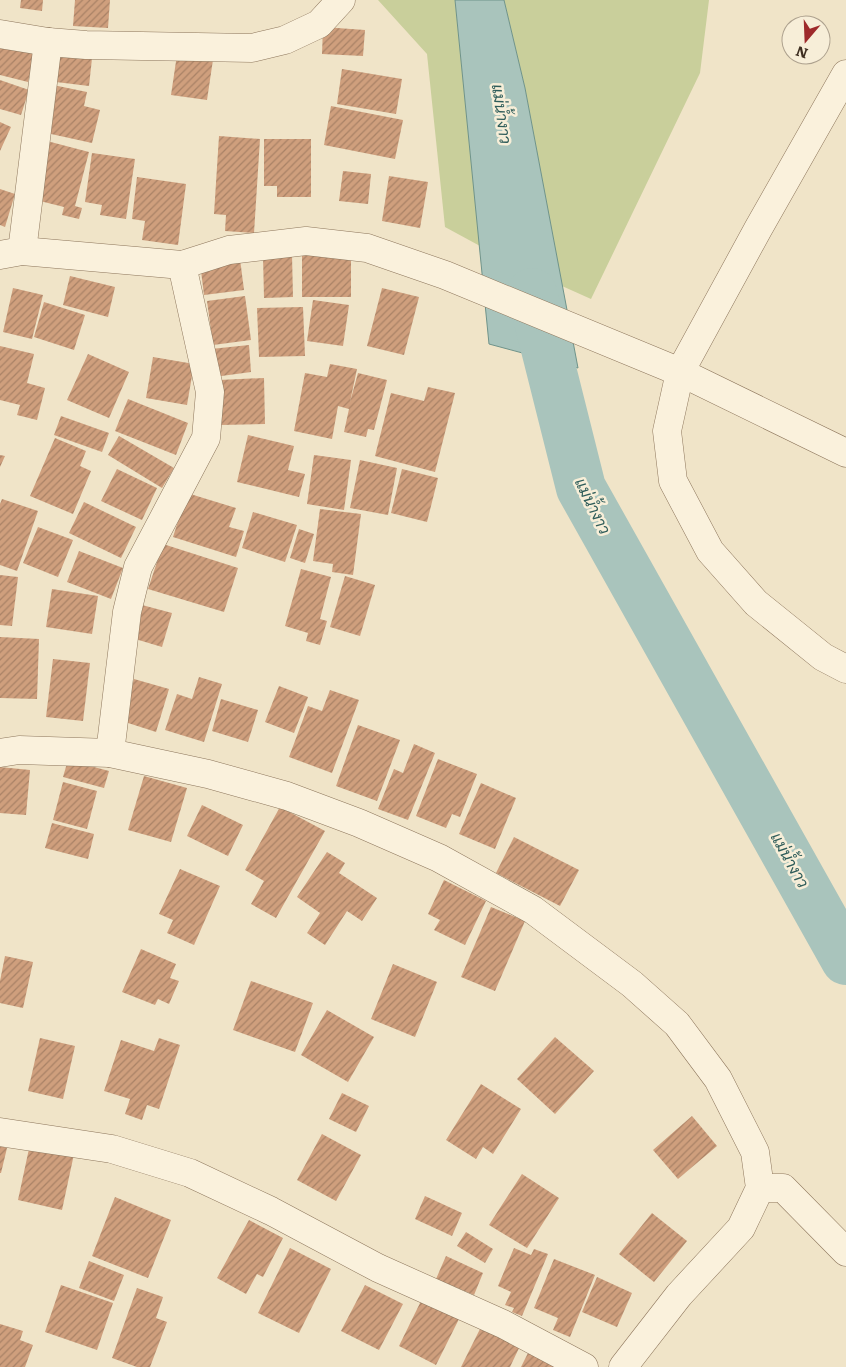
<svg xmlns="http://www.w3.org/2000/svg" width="846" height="1367" viewBox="0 0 846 1367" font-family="Literata,Sarabun,serif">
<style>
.green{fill:#c9cf9b}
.water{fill:#a9c4bc;stroke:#6f938a}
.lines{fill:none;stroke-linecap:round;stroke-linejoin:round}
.river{stroke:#a9c4bc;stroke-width:50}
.building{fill:url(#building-hatch)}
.minor-casing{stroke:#8d765c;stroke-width:29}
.minor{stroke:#faf1dc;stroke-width:28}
.labels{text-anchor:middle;stroke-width:5;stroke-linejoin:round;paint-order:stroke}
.water-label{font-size:16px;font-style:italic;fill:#2f5d5a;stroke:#f7eed8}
</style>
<defs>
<pattern id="building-hatch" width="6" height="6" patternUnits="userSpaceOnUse" patternTransform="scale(1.25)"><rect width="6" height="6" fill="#cf9f7d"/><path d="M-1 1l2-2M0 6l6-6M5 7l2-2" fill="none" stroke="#a98266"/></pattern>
</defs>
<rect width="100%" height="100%" fill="#f0e4c8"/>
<!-- green -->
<g class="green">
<path d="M378 0H455L480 246 445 227 427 54Z"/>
<path d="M504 0H709L700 73 591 299 562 286 525 88Z"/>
</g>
<!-- water -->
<path class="water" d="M455 0H504L525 88 578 368 489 344Z"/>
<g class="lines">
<!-- river -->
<path class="river" d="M532 293 581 488 846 960"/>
</g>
<!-- building -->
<g class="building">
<path d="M21 0H43L42 11 20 8Z"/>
<path d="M75 0H110L108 28 73 26Z"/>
<path d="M323 27 365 30 363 56 322 54Z"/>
<path d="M0 45 35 53 28 82 0 75Z"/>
<path d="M60 45 93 49 89 86 56 82Z"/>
<path d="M178 48 214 53 207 100 171 95Z"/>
<path d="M342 69 402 79 396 114 337 104Z"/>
<path d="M0 80 29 90 21 115 0 109Z"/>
<path d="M53 85 87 92 84 106 100 110 92 143 42 132Z"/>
<path d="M331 106 403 120 395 159 324 145Z"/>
<path d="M0 122 11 127 0 151Z"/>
<path d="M219 136 260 139 254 233 225 231 226 215 214 214Z"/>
<path d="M264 139H311V197H277V186H264Z"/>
<path d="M47 141 89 152 75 206 82 208 79 219 62 215 64 207 32 199Z"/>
<path d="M92 153 135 159 126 219 100 215 102 205 85 202Z"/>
<path d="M343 171 371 174 368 204 339 201Z"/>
<path d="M389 176 428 182 420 228 382 221Z"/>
<path d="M137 177 186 184 178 245 142 240 145 221 132 219Z"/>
<path d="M0 189 15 194 5 227 0 225Z"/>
<rect x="302" y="252" width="49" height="45"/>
<path d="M292 255 293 297 264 298 263 256Z"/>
<path d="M240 259 244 290 204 295 200 263Z"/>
<path d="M70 276 115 287 108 317 63 305Z"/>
<path d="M13 288 43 295 32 339 3 332Z"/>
<path d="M382 288 419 297 404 355 367 346Z"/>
<path d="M245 296 251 340 213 345 207 301Z"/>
<path d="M313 300 349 305 343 346 307 341Z"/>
<path d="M44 302 85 315 74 350 34 337Z"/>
<path d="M303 307 305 356 259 357 257 308Z"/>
<path d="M249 345 251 372 214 377 211 349Z"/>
<path d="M0 346 34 354 27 383 45 388 37 420 17 415 20 405 0 400Z"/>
<path d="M88 354 129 372 109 418 67 400Z"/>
<path d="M153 357 194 364 187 405 146 398Z"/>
<path d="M330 364 357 369 350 402 358 373 387 380 374 430 368 429 366 437 344 432 349 409 338 406 332 439 294 431 305 373 327 377Z"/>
<path d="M264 378 265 424 221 425 219 380Z"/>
<path d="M428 387 455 393 435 472 375 456 391 393 424 401Z"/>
<path d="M128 399 188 423 176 455 115 431Z"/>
<path d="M61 416 109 433 102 452 54 435Z"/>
<path d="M248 435 294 446 288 470 305 474 299 497 237 482Z"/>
<path d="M119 436 174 468 162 488 108 455Z"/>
<path d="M55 438 86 451 80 466 91 471 73 514 30 496Z"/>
<path d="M0 455 5 456 0 467Z"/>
<path d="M314 455 351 460 344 510 307 504Z"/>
<path d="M360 460 397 468 388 515 350 508Z"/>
<path d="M117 469 157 488 142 520 101 501Z"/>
<path d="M402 469 438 478 427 522 391 513Z"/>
<path d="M187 493 236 508 229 527 244 531 236 557 173 537Z"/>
<path d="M2 499 38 511 17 571 0 565V504Z"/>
<path d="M84 502 136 527 121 558 69 533Z"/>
<path d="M320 509 361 514 353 575 332 572 333 564 313 561Z"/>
<path d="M253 512 297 525 285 562 242 548Z"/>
<path d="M38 527 73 540 58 577 23 563Z"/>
<path d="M299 529 314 534 305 563 290 558Z"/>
<path d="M163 544 238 568 224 612 148 589Z"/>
<path d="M79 551 123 568 111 599 67 582Z"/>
<path d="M301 569 331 577 320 619 327 621 320 645 306 641 308 633 285 626Z"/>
<path d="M0 575 18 577 12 626 0 625Z"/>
<path d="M345 576 375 585 360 636 330 627Z"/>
<path d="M52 589 98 596 92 634 46 627Z"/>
<path d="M142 605 172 613 162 647 132 638Z"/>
<path d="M0 637 39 639 37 699 0 698Z"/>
<path d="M53 659 90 663 83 721 46 717Z"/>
<path d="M199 677 222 684 204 742 165 730 177 694 192 699Z"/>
<path d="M134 679 169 689 156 732 122 721Z"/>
<path d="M279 686 308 697 294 733 265 722Z"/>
<path d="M330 690 359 700 332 773 289 757 308 706 322 711Z"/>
<path d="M221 699 258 710 248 742 212 731Z"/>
<path d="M358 725 400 740 377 801 336 786Z"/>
<path d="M414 744 435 753 408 820 378 809 394 769 403 773Z"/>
<path d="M438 759 477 774 460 817 452 814 446 828 416 816Z"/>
<path d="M68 760 109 771 104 788 63 777Z"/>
<path d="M0 767 30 770 26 815 0 813Z"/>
<path d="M144 776 187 788 171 842 128 830Z"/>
<path d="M63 782 97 791 87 829 53 820Z"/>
<path d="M481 783 516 798 495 849 459 834Z"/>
<path d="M202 805 243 825 228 856 187 836Z"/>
<path d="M280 807 325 831 276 918 251 904 264 881 245 870Z"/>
<path d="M52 823 94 834 88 859 45 848Z"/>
<path d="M514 837 579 870 560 906 496 873Z"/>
<path d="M327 852 345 863 339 873 377 898 362 921 347 911 325 945 307 933 320 913 297 897Z"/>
<path d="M180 869 220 886 194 945 167 933 173 920 159 914Z"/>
<path d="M444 880 486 901 465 945 434 930 440 920 428 914Z"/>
<path d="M491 907 525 921 495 991 461 977Z"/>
<path d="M141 949 176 964 170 978 179 981 169 1004 158 999 155 1005 122 992Z"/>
<path d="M5 956 33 962 23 1008 0 1003V981Z"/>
<path d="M393 964 437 982 415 1037 371 1019Z"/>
<path d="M251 981 313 1003 295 1052 233 1030Z"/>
<path d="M327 1010 374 1037 348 1082 301 1055Z"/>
<path d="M555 1037 594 1071 555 1114 517 1079Z"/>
<path d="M40 1038 75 1046 63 1099 28 1091Z"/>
<path d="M159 1038 180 1045 159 1109 147 1105 142 1120 125 1114 130 1099 104 1091 121 1040 154 1051Z"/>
<path d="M481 1084 521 1109 493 1154 483 1147 476 1159 446 1140Z"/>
<path d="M342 1093 369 1106 356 1132 329 1119Z"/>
<path d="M692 1116 717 1146 678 1179 653 1150Z"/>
<path d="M322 1134 361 1155 336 1201 297 1180Z"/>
<path d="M30 1144 74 1154 62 1210 18 1200Z"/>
<path d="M0 1146 7 1148 1 1173H0Z"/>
<path d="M522 1174 559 1198 527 1248 489 1225Z"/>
<path d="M425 1196 462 1213 452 1236 415 1219Z"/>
<path d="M115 1197 171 1220 148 1278 92 1256Z"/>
<path d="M652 1213 687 1241 654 1282 619 1254Z"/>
<path d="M249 1220 283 1238 263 1277 257 1274 246 1294 217 1278Z"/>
<path d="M466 1232 493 1249 485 1263 457 1246Z"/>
<path d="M290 1248 331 1269 299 1333 258 1313Z"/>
<path d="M514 1248 531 1255 534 1249 548 1254 522 1316 512 1312 514 1308 505 1305 511 1292 498 1286Z"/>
<path d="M446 1256 483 1273 474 1295 436 1279Z"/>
<path d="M554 1259 595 1275 570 1337 553 1330 558 1318 534 1308Z"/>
<path d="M89 1261 124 1275 114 1301 79 1288Z"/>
<path d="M597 1277 632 1293 617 1327 582 1312Z"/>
<path d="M61 1285 113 1303 97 1350 45 1332Z"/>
<path d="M365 1285 403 1304 379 1350 341 1331Z"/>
<path d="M137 1288 163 1297 156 1318 167 1322 150 1367H137L112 1358Z"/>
<path d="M421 1301 459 1319 436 1365 399 1346Z"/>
<path d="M0 1324 23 1331 20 1340 33 1345 25 1367H0Z"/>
<path d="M481 1327 520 1346 510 1367H461Z"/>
<path d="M530 1349 565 1367H521Z"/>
</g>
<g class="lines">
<defs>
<g id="minor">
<path d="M0 34 48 42 86 45 252 48 285 40 319 24 341 0"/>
<path d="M846 74 758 229 680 372 667 431 673 481 710 551 756 603 823 657 846 669"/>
<path d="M22 251 48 42"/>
<path d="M0 255 22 251 182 265 229 250 306 241 367 248 445 275 680 372 846 453"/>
<path d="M0 753 19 750 110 753 208 774 287 796 359 823 439 858 533 910 632 984 677 1024 718 1079 755 1152 760 1188 741 1228 679 1295 623 1367"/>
<path d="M110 753 127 612 138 567 206 438 210 392 182 265"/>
<path d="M0 1132 112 1149 190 1173 271 1211 378 1268 503 1324 584 1367"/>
<path d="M760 1188H783L846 1252"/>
</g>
</defs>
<!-- minor casing -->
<use href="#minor" class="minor-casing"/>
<!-- minor -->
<use href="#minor" class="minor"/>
</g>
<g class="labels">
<!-- water labels -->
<g class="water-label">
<text transform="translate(502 114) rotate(82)" y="6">แม่น้ำงาว</text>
<text transform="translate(593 506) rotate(64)" y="6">แม่น้ำงาว</text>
<text transform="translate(790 860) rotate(61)" y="6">แม่น้ำงาว</text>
</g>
</g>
<!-- north arrow -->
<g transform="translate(806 40) rotate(199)"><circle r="24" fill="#f7eed8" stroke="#ada18e"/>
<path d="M0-4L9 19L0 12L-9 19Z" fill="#9e2a2b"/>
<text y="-8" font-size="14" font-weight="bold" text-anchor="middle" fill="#3d2e20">N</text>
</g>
</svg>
